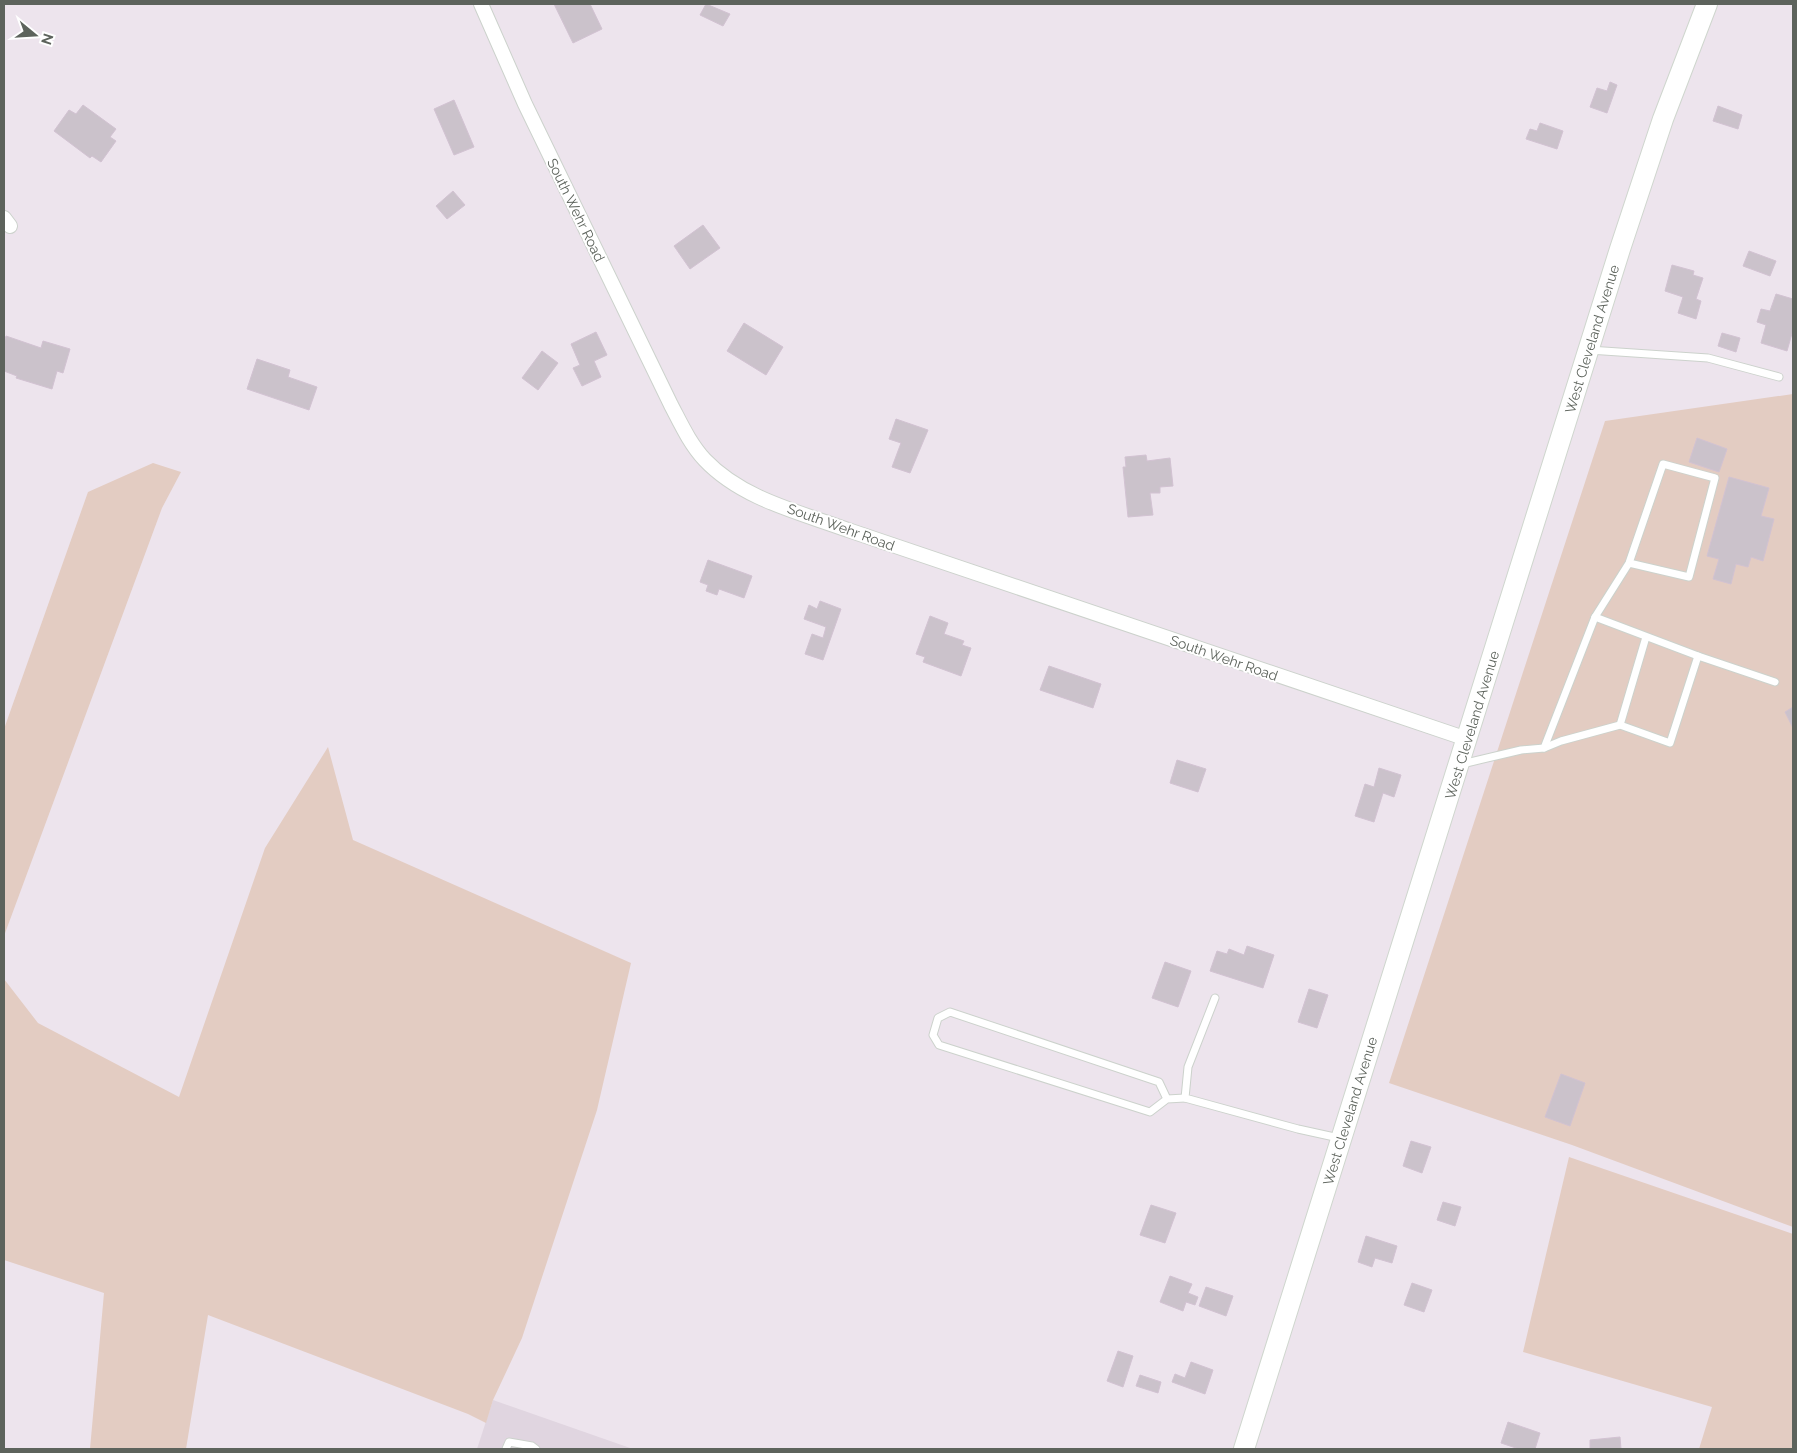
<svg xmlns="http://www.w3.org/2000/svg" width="1797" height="1453" viewBox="0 0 1797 1453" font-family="Raleway,sans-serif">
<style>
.education{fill:#e0d5e0}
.green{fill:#e3ccc2}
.building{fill:#cbc2cb;stroke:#d2c2d2}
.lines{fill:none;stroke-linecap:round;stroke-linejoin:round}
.service-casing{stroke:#ccd2cc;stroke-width:9}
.minor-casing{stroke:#ccd2cc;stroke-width:16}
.secondary-casing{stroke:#cfd6ce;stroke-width:22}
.service{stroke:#fff;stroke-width:7}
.minor{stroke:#fff;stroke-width:14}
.secondary{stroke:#fff;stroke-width:20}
.labels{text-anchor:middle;stroke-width:4;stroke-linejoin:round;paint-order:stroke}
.street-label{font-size:14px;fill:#5d635c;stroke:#fff}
</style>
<rect width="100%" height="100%" fill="#ede4ed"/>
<!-- education -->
<path class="education" d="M493 1400 633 1449H477Z"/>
<!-- green -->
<g class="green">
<path d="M1793 394V1227L1572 1145 1389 1083 1605 421Z"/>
<path d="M153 463 181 472 162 508 4 936V729L88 492Z"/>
<path d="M328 747 353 840 631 963 597 1110 522 1338 493 1400 486 1423 468 1414 208 1315 186 1449H90L104 1293 4 1260V979L38 1023 179 1097 265 848Z"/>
<path d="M1569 1157 1793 1234V1449H1699L1712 1407 1523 1352Z"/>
</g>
<!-- building -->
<g class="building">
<path d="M554 4H590L602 29 573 43Z"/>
<path d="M706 4 730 14 723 26 700 15Z"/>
<path d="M1610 82 1617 85 1607 113 1590 107 1597 88 1607 91Z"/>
<path d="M454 100 474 147 454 155 434 109Z"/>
<path d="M83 105 116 129 110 137 116 141 101 162 92 156 90 158 54 131 69 110 76 114Z"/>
<path d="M1718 106 1742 115 1738 129 1713 121Z"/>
<path d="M1540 123 1563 131 1557 149 1526 139 1530 129 1537 131Z"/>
<path d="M453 191 465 205 447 219 436 206Z"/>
<path d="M703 225 720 248 690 269 674 246Z"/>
<path d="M1749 251 1776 261 1770 276 1743 266Z"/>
<path d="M1672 265 1694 271 1693 275 1703 278 1696 299 1701 301 1696 319 1678 313 1683 297 1665 291Z"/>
<path d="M1776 294 1793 299V330L1787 351 1761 343 1766 325 1757 322 1761 309 1770 311Z"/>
<path d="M744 323 783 347 766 375 727 351Z"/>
<path d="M596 332 607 355 594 361 601 377 582 386 573 368 580 365 571 344Z"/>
<path d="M1722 333 1740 338 1736 352 1718 346Z"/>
<path d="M6 336 41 348 43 341 70 349 63 373 57 371 52 389 16 378 17 376 4 371V343Z"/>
<path d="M542 351 558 363 538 390 522 378Z"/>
<path d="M257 359 290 370 288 377 317 387 309 410 247 389Z"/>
<path d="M896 419 928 430 910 473 892 467 901 443 889 439Z"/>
<path d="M1697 438 1727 449 1719 472 1689 462Z"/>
<path d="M1146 455 1147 461 1170 458 1173 486 1160 487V493H1150L1153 515 1128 517 1123 467H1126L1125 457Z"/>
<path d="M1729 477 1769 488 1761 516 1774 519 1763 561 1751 557 1748 567 1736 564 1731 584 1713 579 1719 559 1707 556Z"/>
<path d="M708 560 752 576 744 598 719 589 717 595 706 591 708 585 700 582Z"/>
<path d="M820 601 841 609 823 660 805 654 812 634 823 638 826 627 804 619 809 605 817 609Z"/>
<path d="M930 616 948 623 944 634 964 641 962 645 971 648 961 676 923 662 925 657 916 654Z"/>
<path d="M1049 666 1101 684 1093 708 1040 690Z"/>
<path d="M1793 707V728L1785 712Z"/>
<path d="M1177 760 1206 769 1198 792 1170 783Z"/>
<path d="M1379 768 1401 775 1394 797 1383 793 1374 822 1355 816 1365 784 1374 787Z"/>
<path d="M1247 946 1274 955 1263 988 1210 971 1217 951 1227 954 1229 949 1244 955Z"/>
<path d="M1165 962 1191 971 1178 1007 1152 998Z"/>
<path d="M1309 989 1328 995 1317 1028 1298 1022Z"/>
<path d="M1561 1074 1585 1083 1570 1126 1545 1117Z"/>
<path d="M1411 1141 1431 1147 1422 1173 1403 1166Z"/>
<path d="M1443 1202 1461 1207 1455 1226 1437 1220Z"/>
<path d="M1151 1205 1176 1213 1165 1243 1140 1235Z"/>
<path d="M1366 1236 1397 1246 1392 1263 1375 1258 1372 1267 1358 1262Z"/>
<path d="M1170 1276 1192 1284 1188 1293 1198 1297 1195 1305 1186 1302 1183 1311 1160 1302Z"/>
<path d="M1412 1283 1432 1290 1424 1312 1404 1305Z"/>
<path d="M1206 1287 1233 1296 1226 1316 1199 1306Z"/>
<path d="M1118 1351 1133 1356 1123 1387 1107 1381Z"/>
<path d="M1191 1362 1213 1370 1205 1394 1172 1382 1175 1374 1185 1378Z"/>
<path d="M1140 1375 1161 1382 1158 1393 1136 1386Z"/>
<path d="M1508 1422 1540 1433 1535 1449H1519L1501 1443Z"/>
<path d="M1620 1437 1621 1449H1590V1440Z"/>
</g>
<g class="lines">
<defs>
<g id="service">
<path d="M1589 350 1708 358 1779 377"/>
<path d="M1595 617 1629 563 1663 464 1715 478 1689 577 1629 563"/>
<path d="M1620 725 1646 637"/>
<path d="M1544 748 1595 617 1698 656"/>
<path d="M1462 764 1521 750 1544 748 1561 741 1620 725 1670 743 1698 656 1775 682"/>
<path d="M1215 998 1188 1067 1185 1098 1298 1129 1339 1138"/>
<path d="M1167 1099 1159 1082 950 1012 938 1018 933 1035 939 1045 1150 1112 1167 1099 1185 1098"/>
<path d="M506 1449 509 1442 532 1446 536 1449"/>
</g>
<g id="minor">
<path d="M481 4 525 104 671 405C681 424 690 444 705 460 742 499 799 512 848 530L1467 739"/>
<path d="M4 218 10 226"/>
</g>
<path id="secondary" d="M1244 1449 1620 249 1663 119 1707 4"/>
</defs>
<!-- service casing -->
<use href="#service" class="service-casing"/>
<!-- minor casing -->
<use href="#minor" class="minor-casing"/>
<!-- secondary casing -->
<use href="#secondary" class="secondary-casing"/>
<!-- service -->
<use href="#service" class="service"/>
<!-- minor -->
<use href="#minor" class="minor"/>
<!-- secondary -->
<use href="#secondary" class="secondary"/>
</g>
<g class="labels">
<!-- street labels -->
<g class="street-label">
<text transform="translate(576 210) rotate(64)" y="5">South Wehr Road</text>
<text transform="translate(1592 339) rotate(-73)" y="5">West Cleveland Avenue</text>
<text transform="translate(841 527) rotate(20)" y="5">South Wehr Road</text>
<text transform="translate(1224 658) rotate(19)" y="5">South Wehr Road</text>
<text transform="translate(1472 725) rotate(-73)" y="5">West Cleveland Avenue</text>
<text transform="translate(1350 1111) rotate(-73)" y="5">West Cleveland Avenue</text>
</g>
</g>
<!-- border -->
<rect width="1797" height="1453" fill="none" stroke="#5d635c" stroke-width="10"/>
<!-- north arrow -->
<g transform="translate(35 35) rotate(108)" stroke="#ffffff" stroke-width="4" paint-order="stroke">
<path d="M0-4L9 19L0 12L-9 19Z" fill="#5d635c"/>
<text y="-8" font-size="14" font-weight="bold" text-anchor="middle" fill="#5d635c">N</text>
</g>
</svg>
